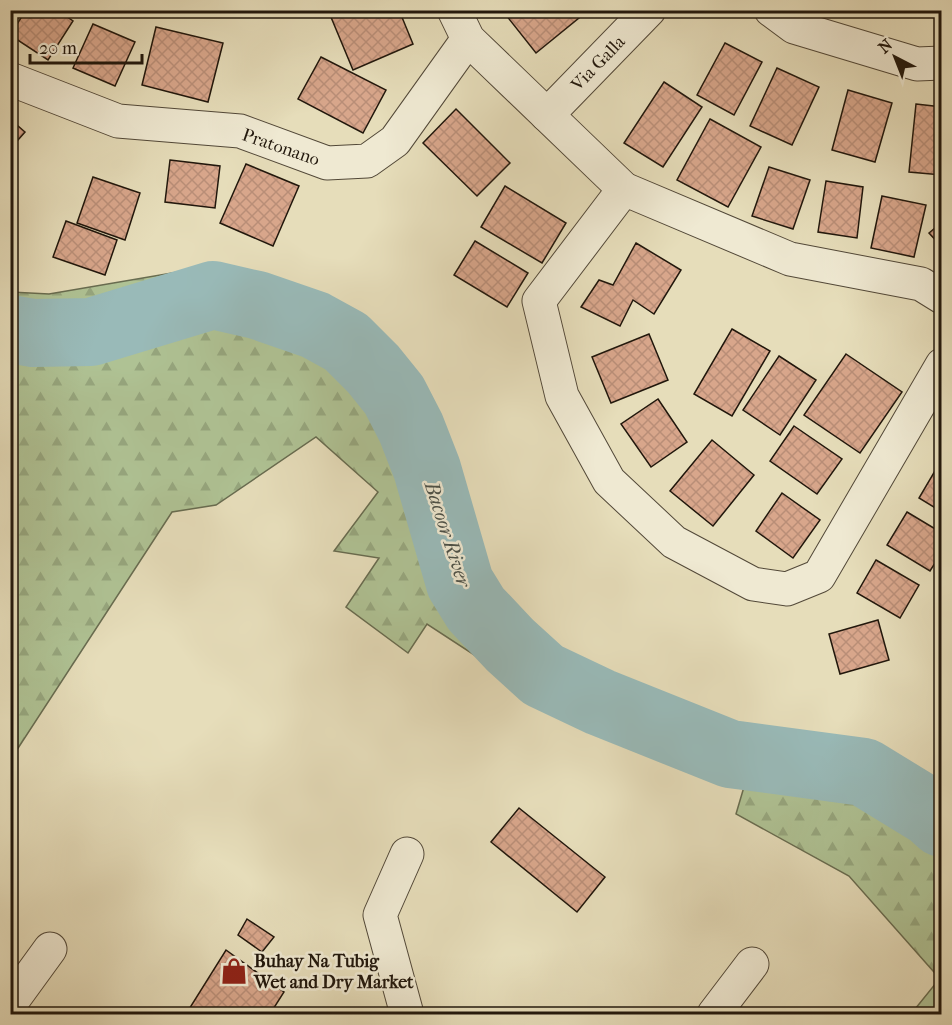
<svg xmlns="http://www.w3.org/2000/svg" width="952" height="1025" viewBox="0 0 952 1025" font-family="'IM FELL French Canon',serif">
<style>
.green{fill:#afc294;stroke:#686c50;stroke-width:1.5}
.forest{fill:url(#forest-firs);stroke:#686c50;stroke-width:1.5}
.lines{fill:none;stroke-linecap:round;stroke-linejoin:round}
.river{stroke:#99bab8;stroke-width:68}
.building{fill:url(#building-cross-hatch);stroke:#21170c;stroke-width:1.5}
.minor-casing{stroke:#524838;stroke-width:35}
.minor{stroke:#efe9d2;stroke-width:33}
.labels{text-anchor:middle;stroke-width:5;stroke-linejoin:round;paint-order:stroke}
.street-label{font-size:18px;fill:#21170c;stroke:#efe9d2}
.poi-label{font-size:18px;font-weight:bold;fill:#21170c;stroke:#efe9d2;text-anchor:start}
.water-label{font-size:20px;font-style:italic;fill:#4b5048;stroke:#efe9d2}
</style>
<defs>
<pattern id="forest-firs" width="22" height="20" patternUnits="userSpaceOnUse" patternTransform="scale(1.5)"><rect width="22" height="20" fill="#afc294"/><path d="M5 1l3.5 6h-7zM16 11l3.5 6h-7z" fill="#96a67e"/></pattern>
<pattern id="building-cross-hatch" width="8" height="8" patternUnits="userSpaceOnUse" patternTransform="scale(1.5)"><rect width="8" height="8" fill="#d8a68b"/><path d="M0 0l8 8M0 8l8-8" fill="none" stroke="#b98e77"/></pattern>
</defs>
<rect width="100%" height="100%" fill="#e6ddba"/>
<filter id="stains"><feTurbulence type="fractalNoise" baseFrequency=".00333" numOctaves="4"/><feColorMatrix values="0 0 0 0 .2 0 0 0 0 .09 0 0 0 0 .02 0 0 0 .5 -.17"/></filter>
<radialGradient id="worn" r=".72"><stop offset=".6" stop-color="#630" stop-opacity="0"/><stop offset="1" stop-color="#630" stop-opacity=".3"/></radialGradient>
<!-- green -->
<path class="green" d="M940 978 942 980 941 1014H911Z"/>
<!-- forest -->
<path class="forest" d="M213 266 350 322 388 358 407 381 424 408 440 449 486 586 555 663 616 689 687 712 749 735 874 751 941 790V980L849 876 736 814 749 770 644 740 572 712 531 692 427 624 408 653 346 607 379 558 334 551 378 492 316 437 216 505 172 512 11 759V292L49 294Z"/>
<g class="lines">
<!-- river -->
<path class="river" d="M10 329 33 333 91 332 213 295 257 305 315 325 346 342 373 369 394 395 411 428 427 469 460 583 476 609 510 645 543 675 600 702 730 754 864 772 931 813 942 823"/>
</g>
<!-- building -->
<g class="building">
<path d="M26 10H57L73 21 48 60 10 35Z"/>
<path d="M328 10H399L413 44 353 70Z"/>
<path d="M502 10H583L585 13 536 53Z"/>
<path d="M93 24 135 42 115 86 73 68Z"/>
<path d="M156 27 223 43 208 102 142 85Z"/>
<path d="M725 43 762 62 734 115 697 95Z"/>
<path d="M321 57 386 90 363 133 298 99Z"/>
<path d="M777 68 819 87 792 145 750 126Z"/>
<path d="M664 82 702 107 663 167 624 143Z"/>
<path d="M848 90 892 103 875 162 832 150Z"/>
<path d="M916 104 942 107V175L909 172Z"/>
<path d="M456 109 510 163 477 196 423 143Z"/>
<path d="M10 119 25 132 10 149Z"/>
<path d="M710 119 761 147 728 207 677 180Z"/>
<path d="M170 160 220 166 215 208 165 202Z"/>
<path d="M246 164 299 186 273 246 220 223Z"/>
<path d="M769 167 810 180 793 229 752 216Z"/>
<path d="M93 177 140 193 125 240 77 223Z"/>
<path d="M826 181 863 187 857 238 818 232Z"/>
<path d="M505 186 566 223 542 263 481 227Z"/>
<path d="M882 196 926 205 914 257 871 248Z"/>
<path d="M66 221 117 240 105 275 53 257Z"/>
<path d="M942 222V247L929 233Z"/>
<path d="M475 241 528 273 507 307 454 275Z"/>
<path d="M636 243 681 270 654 314 633 300 620 326 581 307 599 280 613 285Z"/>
<path d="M732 329 770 351 732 416 694 394Z"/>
<path d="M649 334 668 380 611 403 592 357Z"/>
<path d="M846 354 902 392 860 453 804 415Z"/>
<path d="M779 356 816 380 780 435 743 410Z"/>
<path d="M658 399 687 442 651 467 621 424Z"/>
<path d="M794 426 842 459 817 494 770 461Z"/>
<path d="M712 440 754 475 713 526 670 491Z"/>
<path d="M939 464 942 466V512L919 498Z"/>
<path d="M782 493 820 520 793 558 756 531Z"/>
<path d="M907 512 942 533V552L930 571 887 545Z"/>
<path d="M876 560 919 585 900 618 857 593Z"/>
<path d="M878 620 889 660 840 674 829 634Z"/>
<path d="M519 808 605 877 577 912 491 842Z"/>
<path d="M247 919 274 937 262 952 238 935Z"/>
<path d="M226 950 284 992 270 1014H186Z"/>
</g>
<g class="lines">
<defs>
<g id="minor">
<path d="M454 10 468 39 624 189 790 259 921 284 942 297"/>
<path d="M771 10 794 27 917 64 942 63"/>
<path d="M10 79 118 121 240 131 327 163 367 161 395 141 468 39"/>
<path d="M547 115 649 10"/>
<path d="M624 189 539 301 562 396 609 481 674 542 753 584 787 589 819 576 942 365"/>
<path d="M10 1004 50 949"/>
<path d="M407 1014 380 915 407 854"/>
<path d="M714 1014 752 964"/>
</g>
</defs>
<!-- minor casing -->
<use href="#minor" class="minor-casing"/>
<!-- minor -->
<use href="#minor" class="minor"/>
</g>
<!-- icons -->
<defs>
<symbol id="shop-bare" viewBox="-9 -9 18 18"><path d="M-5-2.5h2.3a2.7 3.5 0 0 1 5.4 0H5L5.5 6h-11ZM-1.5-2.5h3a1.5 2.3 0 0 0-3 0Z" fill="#8f2418" stroke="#efe9d2" stroke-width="2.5" paint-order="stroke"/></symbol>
</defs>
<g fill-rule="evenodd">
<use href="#shop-bare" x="215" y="952" width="38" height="38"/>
</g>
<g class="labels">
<!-- street labels -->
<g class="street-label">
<text transform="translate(598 63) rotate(-46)" y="6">Via Galla</text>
<text transform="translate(281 147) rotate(19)" y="6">Pratonano</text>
</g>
<!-- poi labels -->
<g class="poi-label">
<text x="254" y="967">Buhay Na Tubig<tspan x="254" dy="21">Wet and Dry Market</tspan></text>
</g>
<!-- water labels -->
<g class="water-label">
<text transform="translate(448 534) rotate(72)" y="7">Bacoor River</text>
</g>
</g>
<!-- margin -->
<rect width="952" height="1025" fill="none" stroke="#e6ddba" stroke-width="36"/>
<rect x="12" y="12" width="928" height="1001" fill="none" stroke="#21170c" stroke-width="3"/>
<rect x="18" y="18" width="916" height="989" fill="none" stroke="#21170c" stroke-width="1.5"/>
<!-- north arrow -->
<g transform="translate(895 57) rotate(318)" stroke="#efe9d2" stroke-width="4.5" paint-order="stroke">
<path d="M0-4.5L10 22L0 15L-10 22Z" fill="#21170c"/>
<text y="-9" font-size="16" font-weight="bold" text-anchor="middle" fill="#21170c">N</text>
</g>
<!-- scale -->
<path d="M30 54v9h112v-9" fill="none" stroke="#21170c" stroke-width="3"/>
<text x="39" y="54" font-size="18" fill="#21170c" stroke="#efe9d2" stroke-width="4.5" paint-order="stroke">20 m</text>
<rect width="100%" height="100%" filter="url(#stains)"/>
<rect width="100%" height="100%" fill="url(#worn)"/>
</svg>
